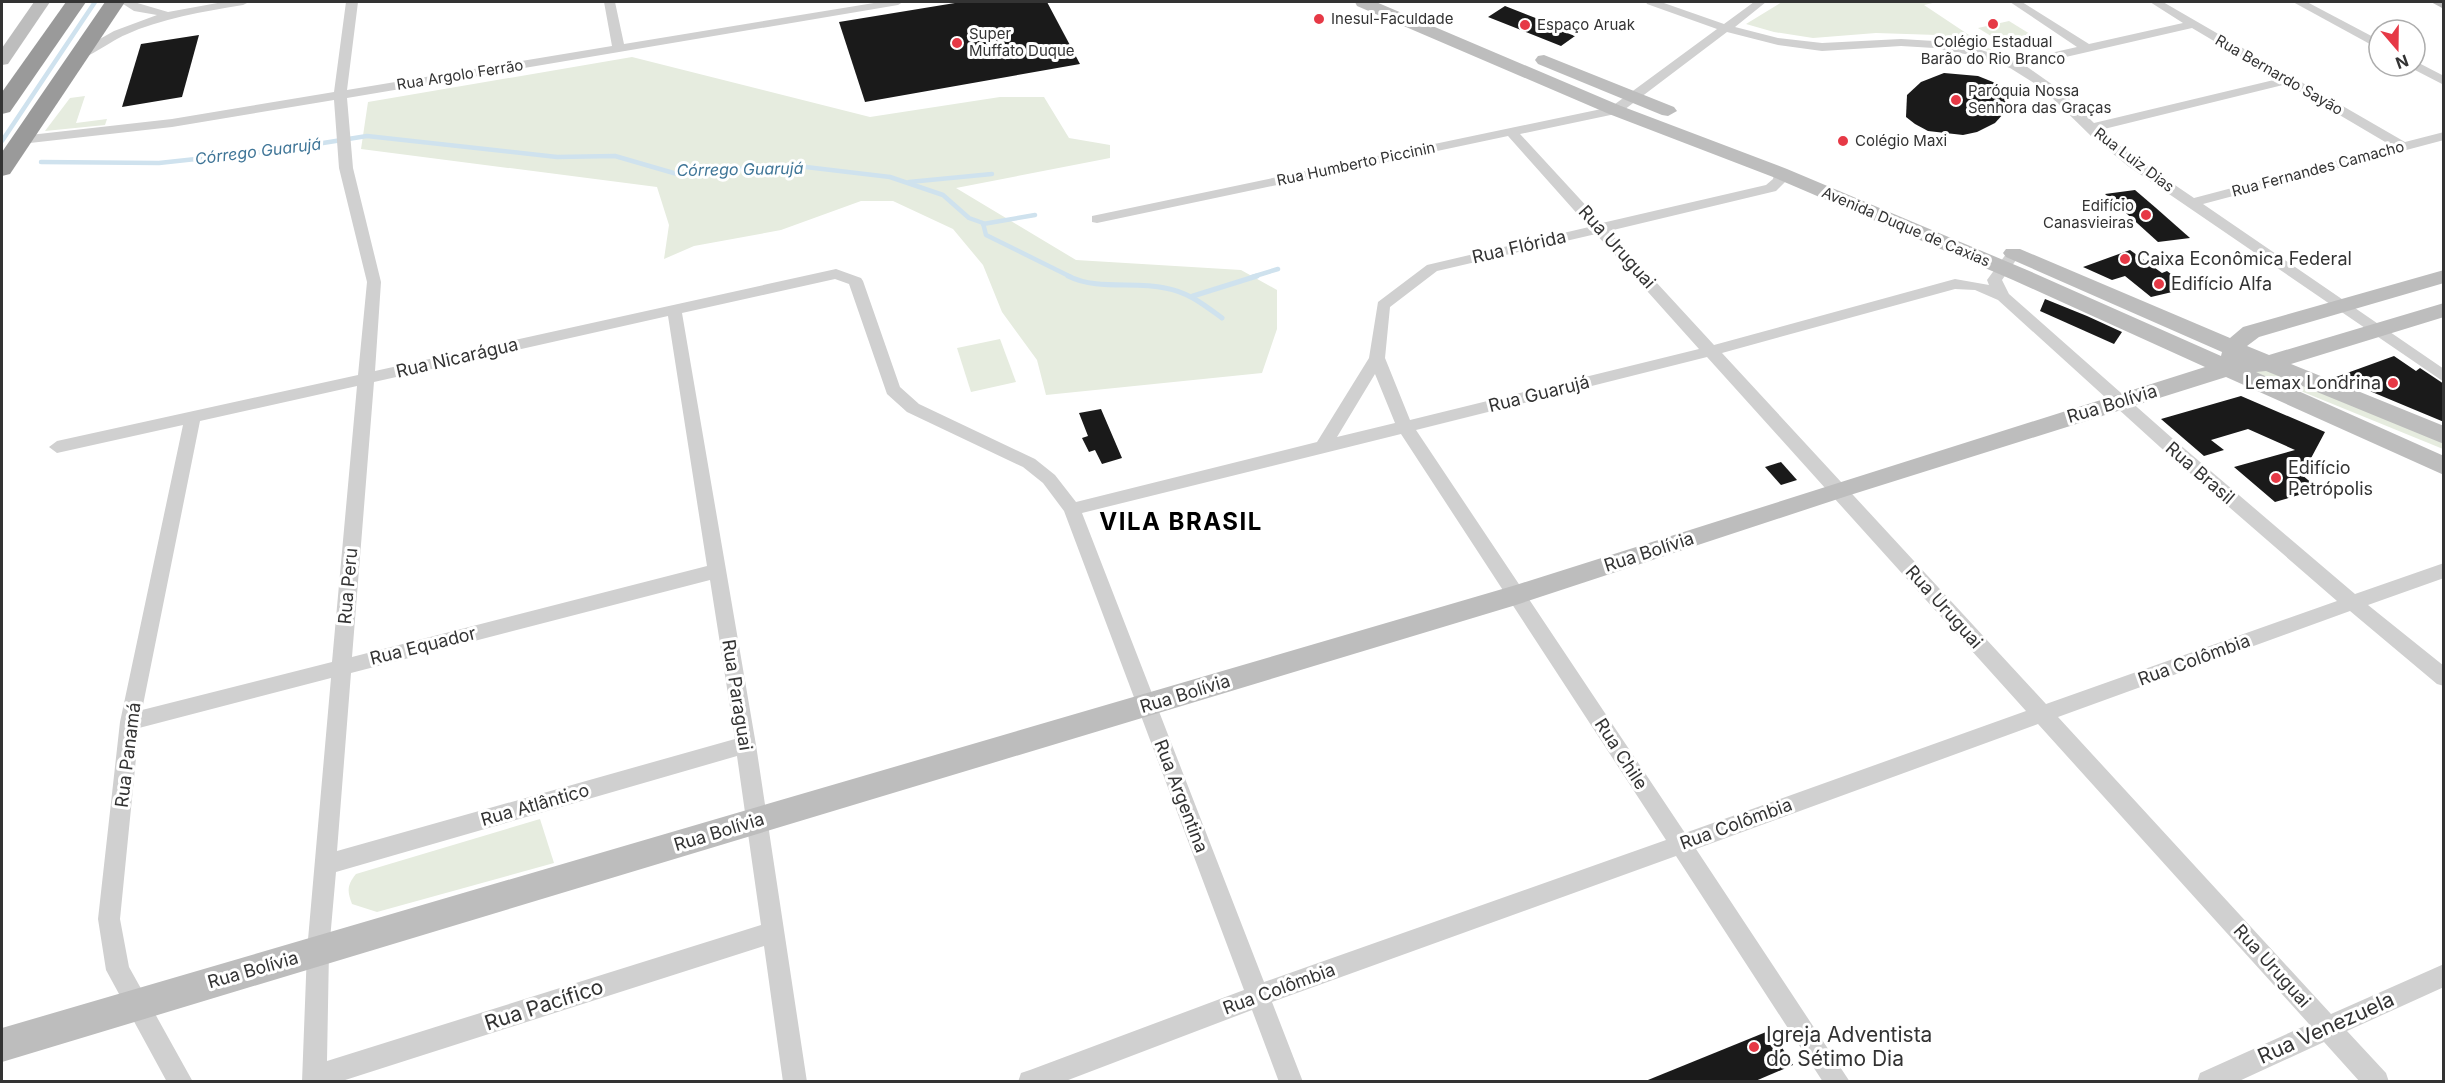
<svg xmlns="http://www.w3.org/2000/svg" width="2445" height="1083" viewBox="0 0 2445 1083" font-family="Inter,sans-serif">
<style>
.green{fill:#e6ecdf}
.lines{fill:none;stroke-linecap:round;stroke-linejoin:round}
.stream-far1{stroke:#cfe2ee;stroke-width:4.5}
.stream{stroke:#cfe2ee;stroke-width:5}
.building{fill:#1a1a1a}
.street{fill:#d0d0d0;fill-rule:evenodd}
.secondary{fill:#bdbdbd;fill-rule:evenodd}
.highway{fill:#9a9a9a;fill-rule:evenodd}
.poi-dot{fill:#e63946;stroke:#fff;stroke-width:2}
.labels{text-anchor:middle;stroke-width:6;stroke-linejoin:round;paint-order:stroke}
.far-poi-label{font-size:15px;fill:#333;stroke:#fff;text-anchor:start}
.far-street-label{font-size:15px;fill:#333;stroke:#fff}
.far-water-label{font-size:16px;font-style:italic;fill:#3f7597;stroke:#fff}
.street-label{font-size:18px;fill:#333;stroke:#fff}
.poi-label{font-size:18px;fill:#333;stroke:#fff;text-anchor:start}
.near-street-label{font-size:21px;fill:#333;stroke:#fff}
.near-poi-label{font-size:21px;fill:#333;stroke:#fff;text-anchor:start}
.district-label{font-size:24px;font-weight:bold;letter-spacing:1.5px;fill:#000;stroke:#fff}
</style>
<rect width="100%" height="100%" fill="#fff"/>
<!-- green -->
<g class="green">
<path d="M1782 2H1937L1924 5 1996 53 1937 35 1876 33 1813 38 1774 32 1746 24Z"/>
<path d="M2009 21 2030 34 1999 41 1978 28Z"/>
<path d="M632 57 870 117 1000 97H1044L1069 138 1110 145V158L956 188 1076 260 1241 270 1277 290V329L1262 373 1046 395 1037 360 1002 312 983 265 953 229 893 201H861L781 230 694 246 664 259 669 225 657 187 361 149 368 102Z"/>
<path d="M85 96 76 123 107 119 105 125 45 131 70 98Z"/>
<path d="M1000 339 1016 382 971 392 957 348Z"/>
<path d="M2270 367 2443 440V449L2249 370Z"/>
<path d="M540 819 554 863 377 912 352 904C347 891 347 885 356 874Z"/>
</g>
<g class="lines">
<!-- stream-far1 -->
<g class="stream-far1">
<path d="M2 141 95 2"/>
<path d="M41 162 159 163 279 150 367 136 557 157 615 156 677 174 789 165 890 177 943 195 969 218 983 223 986 235 1071 277"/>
<path d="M909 182 992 174"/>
<path d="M983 224 1035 215"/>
<path d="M1252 277 1278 269"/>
</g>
<!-- stream -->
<g class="stream">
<path d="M1068 276C1098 291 1133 281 1165 288 1188 292 1203 304 1222 318"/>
<path d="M1193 296 1257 276"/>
</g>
</g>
<!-- building -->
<g class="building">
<path d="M961 2H1047L1080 64 865 102 839 22Z"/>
<path d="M1505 6 1569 31 1567 33 1575 36 1561 46 1488 17Z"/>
<path d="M199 35 182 97 122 107 141 44Z"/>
<path d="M1944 73 1978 76 1998 84 2007 95 2004 113 1995 123 1977 132 1963 135 1928 131 1915 124 1906 117 1907 95 1921 82Z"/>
<path d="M2135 190 2156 208 2190 238 2158 242 2105 194Z"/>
<path d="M2130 250 2162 273 2167 271 2189 288 2151 297 2125 276 2112 280 2083 267Z"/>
<path d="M2045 299 2087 316 2122 332 2114 344 2040 311Z"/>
<path d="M2394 356 2416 371 2420 368 2444 384V422L2336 377Z"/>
<path d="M2241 396 2325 432 2302 475 2319 489 2275 502 2234 467 2295 450 2248 429 2211 440 2224 450 2204 456 2161 419Z"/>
<path d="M1101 409 1122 458 1102 464 1095 450 1089 452 1082 438 1088 436 1079 413Z"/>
<path d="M1781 462 1797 480 1781 485 1765 467Z"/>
<path d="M1771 1030 1793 1065 1753 1082H1643Z"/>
</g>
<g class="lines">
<!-- street -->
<g class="street">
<path d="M120 2H134L168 12 223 2H249L243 5C202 12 162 18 125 35 112 40 86 61 75 59V53L114 31 157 15 134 11Z"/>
<path d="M346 2H358L347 90 612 46 604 2H615L624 44 880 2H903L898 5 347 98 353 168 381 282 375 371 836 269 861 278 863 281 900 387 919 404 1035 459 1055 475 1076 502 1317 442 1369 358 1378 302 1427 265 1589 227 1508 136 1097 223 1092 222V216L1611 107 1717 29 1647 4 1646 2H1661L1724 24 1754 2H1766L1735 27 1778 38 1822 43 1901 39 1934 41 1972 47 2015 61 2077 47 2010 2H2022L2089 44 2183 23 2150 2H2163L2405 142 2444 132V140L2203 204 2444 369V382L2128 166 2091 136 2042 88 2010 68 1980 57 1934 48 1901 46 1822 51 1778 45 1727 32 1620 113 1520 134 1602 223 1766 185 1773 179 1775 170H1785L1787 180 1776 191 1609 231 1714 345 1955 279 1989 285 1987 280 2009 250H2019L2021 253 2002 280 2009 294 2172 438 2355 594 2444 563V578L2368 605 2444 666V686L2437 684 2350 611 2058 717 2331 1014 2444 964V987L2347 1031 2386 1073 2389 1082H2360L2324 1042 2237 1082H2197L2200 1073 2309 1024 2038 724 1696 849 1850 1082H1823L1676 856 1272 1002 1303 1082H1279L1252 1010 1063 1082H1018L1021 1073 1030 1070 1244 990 1064 511 1043 483 1023 467 907 412 887 394 849 284 835 279 682 313 756 745 807 1082H783L764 946 339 1082H302L307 951 331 678 139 728 120 919 129 967 193 1082H167L106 970 98 919 120 722 183 425 57 453 49 447 57 441 358 375 367 282 339 168 334 100 172 127 21 144 14 140 21 136 172 119 334 92ZM2192 28 2278 79 2094 123 2060 90 2026 66ZM2287 84 2392 146 2194 198 2138 160 2100 130ZM1596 234 1699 349 1410 420 1385 358 1390 307 1437 271ZM1955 289 1975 290 1998 300 2160 447 2337 601 2046 704 1722 353ZM668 316 707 566 352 657 374 382ZM1707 357 2026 711 1685 833 1416 430ZM1375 374 1395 423 1337 437ZM357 386 332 662 142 710 200 421ZM1401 434 1666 840 1264 982 1082 513ZM710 580 735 739 337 851 351 673ZM737 756 761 925 327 1061 329 951 336 872Z"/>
<path d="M2293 2H2307L2379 40V49Z"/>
<path d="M2415 61 2444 76V85L2411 68 2415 66Z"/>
</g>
<!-- secondary -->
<g class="secondary">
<path d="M34 2H50L8 64 2 65V48Z"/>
<path d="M1355 2H1376L1621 106 1787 169 2027 270 2221 356 2222 352 2006 257 2003 253 2006 249H2020L2230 338 2243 327 2444 270V283L2259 337 2247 346 2269 355 2444 303V317L2291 364 2444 426V444L2266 371 2256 372 2444 456V475L2226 377 1847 496 1516 605 2 1062V1028L1516 585 2205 367 2013 280 1773 177 1609 114 1357 6Z"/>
<path d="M2431 2H2444V9Z"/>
<path d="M1544 55 1674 107 1677 111 1668 116 1662 115 1538 64 1535 60 1538 56Z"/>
</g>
<!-- highway -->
<g class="highway">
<path d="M66 2H86L10 112 2 114V92Z"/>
<path d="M105 2H125L10 174 2 176V152Z"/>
</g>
</g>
<!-- markers -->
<g class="poi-dot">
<circle cx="1319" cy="19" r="6"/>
<circle cx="1993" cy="24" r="6"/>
<circle cx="1525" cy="25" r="6"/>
<circle cx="957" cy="43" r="6"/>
<circle cx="1956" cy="100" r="6"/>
<circle cx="1843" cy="141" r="6"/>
<circle cx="2146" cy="215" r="6"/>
<circle cx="2125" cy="259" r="6"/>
<circle cx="2159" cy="284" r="6"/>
<circle cx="2393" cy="383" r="6"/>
<circle cx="2276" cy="478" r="6"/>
<circle cx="1754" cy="1047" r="6"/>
</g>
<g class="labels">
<!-- far-poi labels -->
<g class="far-poi-label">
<text x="1331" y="24">Inesul-Faculdade</text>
<text x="1537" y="30">Espaço Aruak</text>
<text x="969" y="39">Super<tspan x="969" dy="17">Muffato Duque</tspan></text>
<text x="1993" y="47" text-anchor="middle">Colégio Estadual<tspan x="1993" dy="17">Barão do Rio Branco</tspan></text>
<text x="1968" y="96">Paróquia Nossa<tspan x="1968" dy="17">Senhora das Graças</tspan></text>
<text x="1855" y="146">Colégio Maxi</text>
<text x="2134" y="211" text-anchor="end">Edifício<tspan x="2134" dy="17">Canasvieiras</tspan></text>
</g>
<!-- far-street labels -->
<g class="far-street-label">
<text transform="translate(460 75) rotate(-9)" y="5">Rua Argolo Ferrão</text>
<text transform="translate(2279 75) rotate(30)" y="5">Rua Bernardo Sayão</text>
<text transform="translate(2134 160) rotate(37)" y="5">Rua Luiz Dias</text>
<text transform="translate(1356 164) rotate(-12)" y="5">Rua Humberto Piccinin</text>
<text transform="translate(2318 169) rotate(-15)" y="5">Rua Fernandes Camacho</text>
<text transform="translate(1906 227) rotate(23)" y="5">Avenida Duque de Caxias</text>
</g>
<!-- far-water labels -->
<g class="far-water-label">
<text transform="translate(258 151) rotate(-7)" y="6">Córrego Guarujá</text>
<text transform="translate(740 169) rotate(-1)" y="6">Córrego Guarujá</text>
</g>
<!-- street labels -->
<g class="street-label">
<text transform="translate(1519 247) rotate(-13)" y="6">Rua Flórida</text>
<text transform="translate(1617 247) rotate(48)" y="6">Rua Uruguai</text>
<text transform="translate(457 358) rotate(-13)" y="6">Rua Nicarágua</text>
<text transform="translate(1539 394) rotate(-14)" y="6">Rua Guarujá</text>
<text transform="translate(2112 404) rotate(-17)" y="6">Rua Bolívia</text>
<text transform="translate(2200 473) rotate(41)" y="6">Rua Brasil</text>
<text transform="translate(1649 552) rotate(-18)" y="6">Rua Bolívia</text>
<text transform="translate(348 586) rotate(-85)" y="6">Rua Peru</text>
<text transform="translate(1944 607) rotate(48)" y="6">Rua Uruguai</text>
<text transform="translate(423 646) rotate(-14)" y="6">Rua Equador</text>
<text transform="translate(2194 660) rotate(-20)" y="6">Rua Colômbia</text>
<text transform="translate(1185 694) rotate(-17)" y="6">Rua Bolívia</text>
<text transform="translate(737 695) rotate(81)" y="6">Rua Paraguai</text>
<text transform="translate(1621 754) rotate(57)" y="6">Rua Chile</text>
<text transform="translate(128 755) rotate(-83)" y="6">Rua Panamá</text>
<text transform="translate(1181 796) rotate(69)" y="6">Rua Argentina</text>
<text transform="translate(535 805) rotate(-16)" y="6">Rua Atlântico</text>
<text transform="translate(1736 824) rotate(-20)" y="6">Rua Colômbia</text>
<text transform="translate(719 832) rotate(-17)" y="6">Rua Bolívia</text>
<text transform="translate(2272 966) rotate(48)" y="6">Rua Uruguai</text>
<text transform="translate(253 970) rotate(-16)" y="6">Rua Bolívia</text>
<text transform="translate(1279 989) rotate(-20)" y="6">Rua Colômbia</text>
</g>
<!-- poi labels -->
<g class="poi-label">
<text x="2137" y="265">Caixa Econômica Federal</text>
<text x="2171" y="290">Edifício Alfa</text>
<text x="2381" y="389" text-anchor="end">Lemax Londrina</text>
<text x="2288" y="474">Edifício<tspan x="2288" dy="21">Petrópolis</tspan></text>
</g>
<!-- near-street labels -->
<g class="near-street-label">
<text transform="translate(544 1005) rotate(-18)" y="7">Rua Pacífico</text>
<text transform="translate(2326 1028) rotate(-24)" y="7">Rua Venezuela</text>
</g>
<!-- near-poi labels -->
<g class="near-poi-label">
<text x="1766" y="1042">Igreja Adventista<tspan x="1766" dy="24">do Sétimo Dia</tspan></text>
</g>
<!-- district labels -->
<g class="district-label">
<text x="1181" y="530">VILA BRASIL</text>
</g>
</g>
<!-- border -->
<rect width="2445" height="1083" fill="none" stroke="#333333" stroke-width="6"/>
<!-- north arrow -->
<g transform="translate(2397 48) rotate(160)"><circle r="28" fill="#ffffff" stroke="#adadad" stroke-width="1.5"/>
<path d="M0-4.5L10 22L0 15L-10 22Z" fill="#e63946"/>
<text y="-9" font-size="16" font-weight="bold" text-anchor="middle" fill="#333333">N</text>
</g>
</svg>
